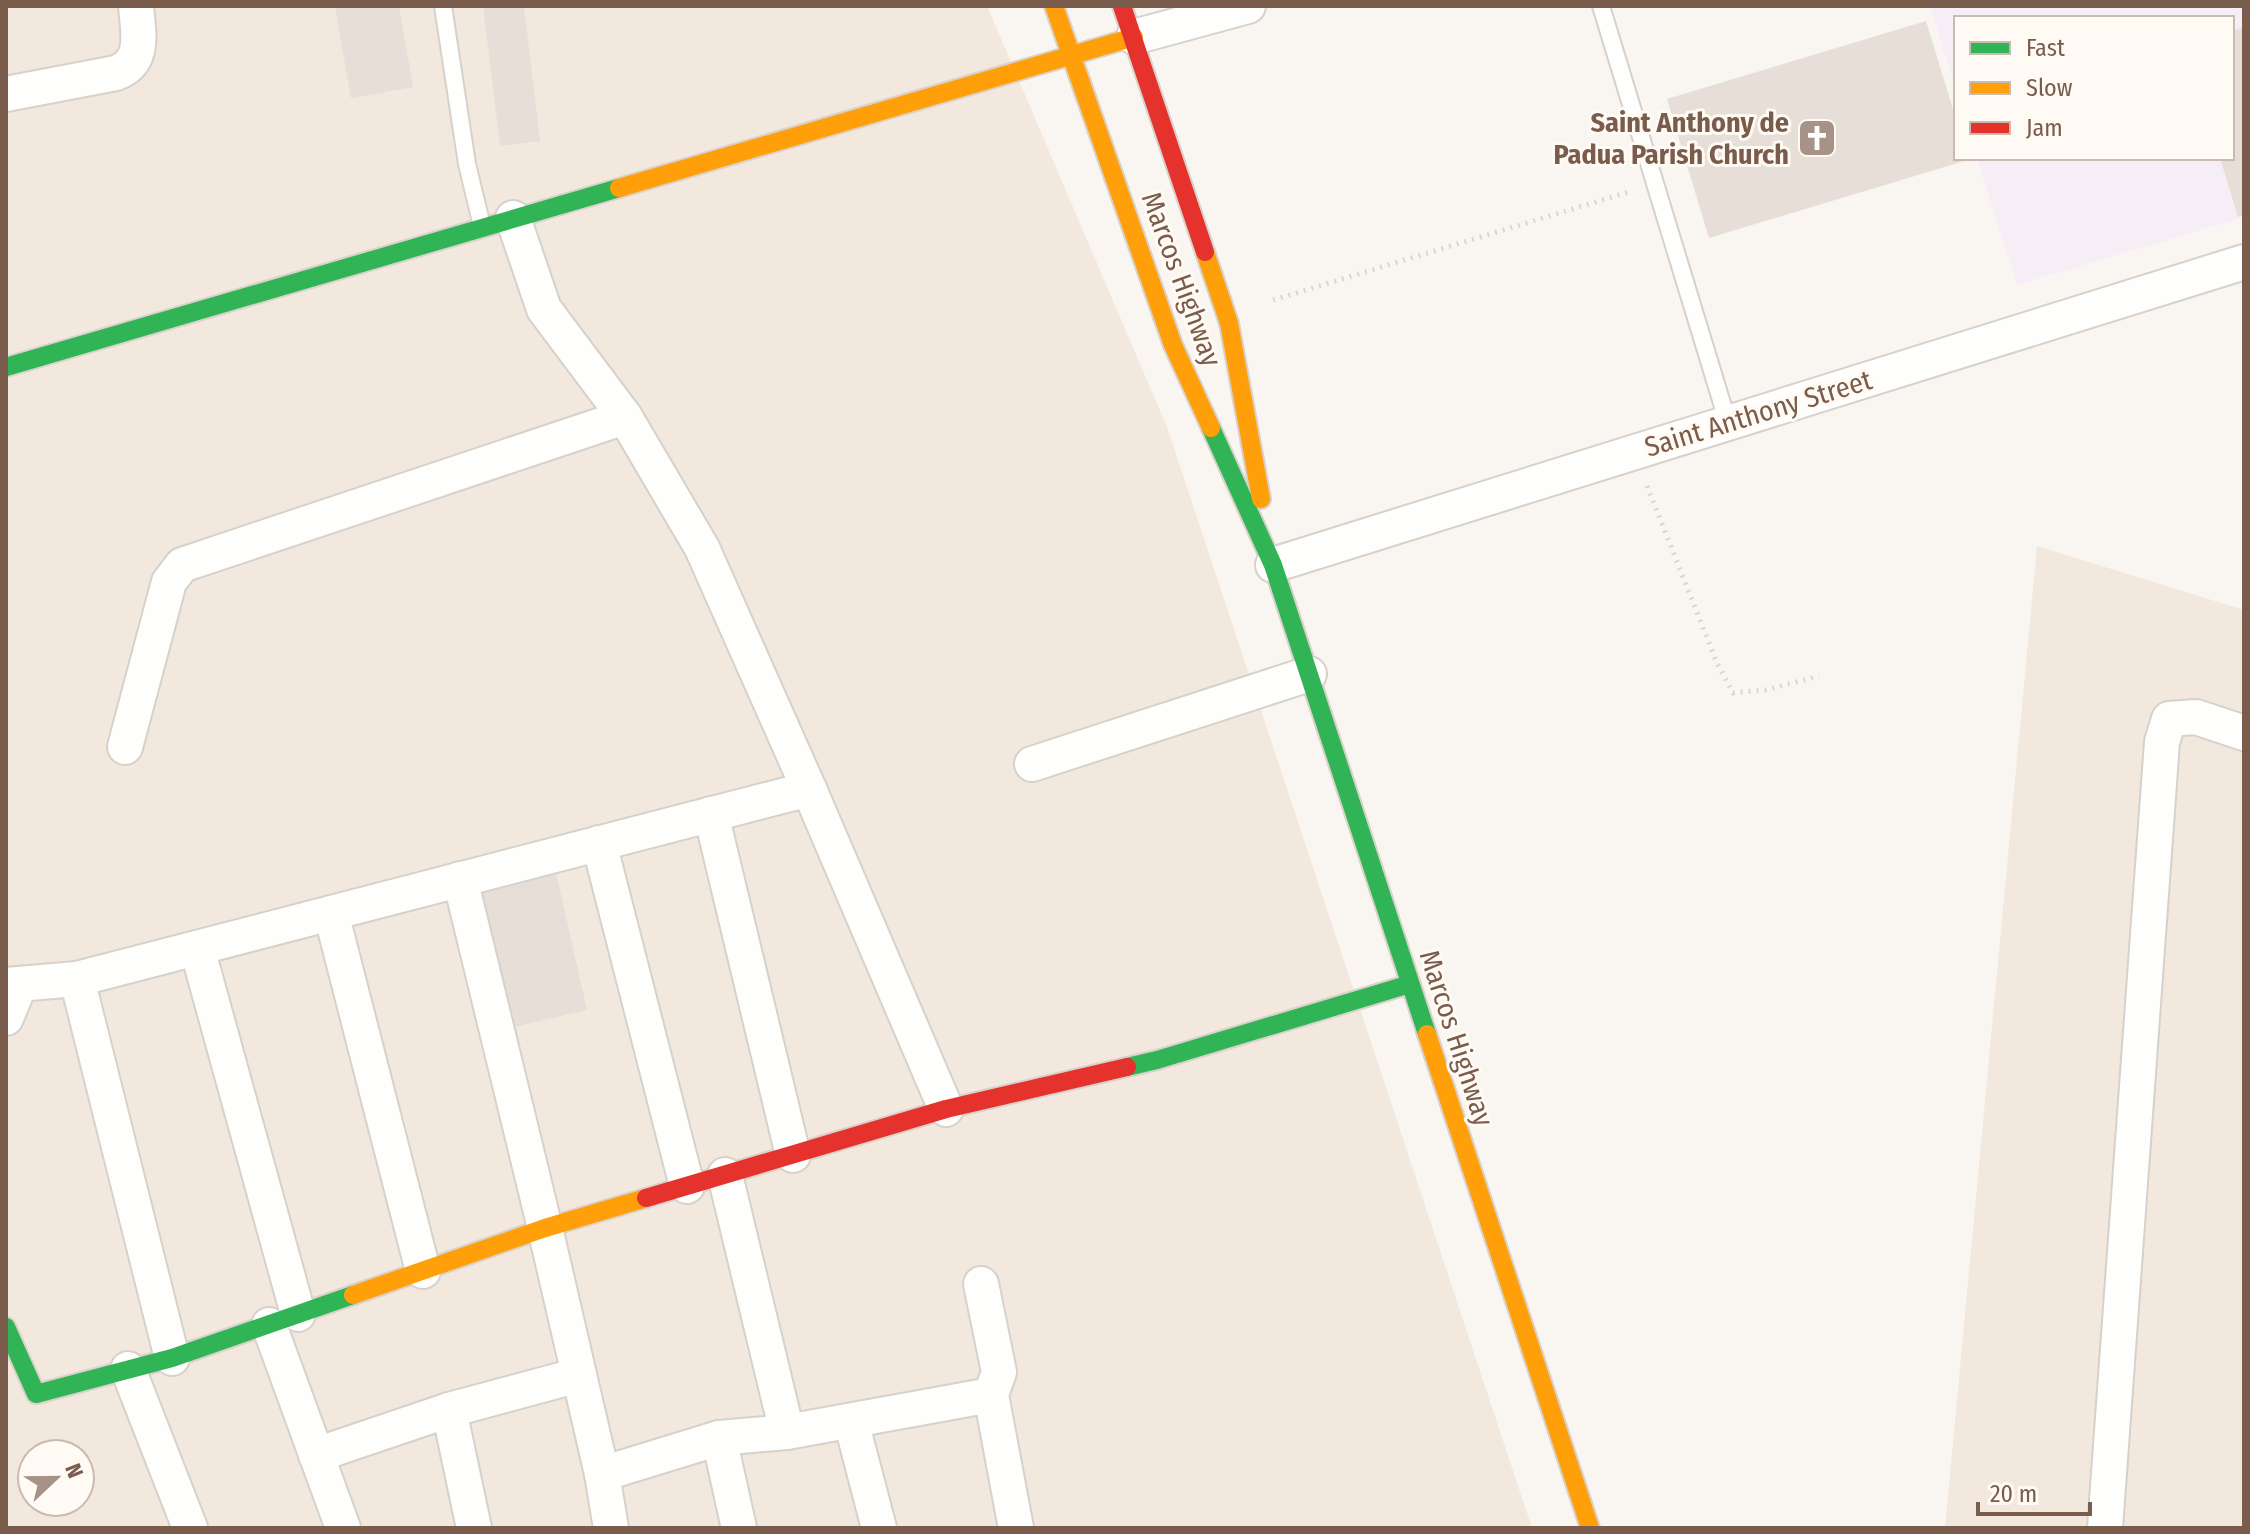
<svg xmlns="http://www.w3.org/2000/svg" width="2250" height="1534" viewBox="0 0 2250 1534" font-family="'Fira Sans Condensed',sans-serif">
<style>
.residential{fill:#f2e8de;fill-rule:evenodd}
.education{fill:#f6eef6}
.building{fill:#e6ded7}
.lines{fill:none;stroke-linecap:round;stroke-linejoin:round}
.lane-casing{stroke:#d7d1cb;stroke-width:20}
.street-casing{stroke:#d7d1cb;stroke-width:38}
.fast-casing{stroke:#d9d2cb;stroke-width:22}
.slow-casing{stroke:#d9d2cb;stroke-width:22}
.jam-casing{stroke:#d9d2cb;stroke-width:22}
.path{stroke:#dcd5d0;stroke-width:5;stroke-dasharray:2 6;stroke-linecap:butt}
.lane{stroke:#fefefd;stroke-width:16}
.street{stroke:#fefefd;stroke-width:34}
.fast{stroke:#30b455;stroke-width:18}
.slow{stroke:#ff9f0a;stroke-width:18}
.jam{stroke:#e5322d;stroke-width:18}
.labels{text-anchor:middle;stroke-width:6;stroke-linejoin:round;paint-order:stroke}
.poi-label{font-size:28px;font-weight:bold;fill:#7a5c4d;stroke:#fffaf3;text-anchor:end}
.street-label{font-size:28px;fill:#7a5c4d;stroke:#fffaf3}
</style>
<rect width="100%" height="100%" fill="#f9f5f0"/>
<!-- residential -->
<g class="residential">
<path d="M6 6H987L1167 427 1532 1528H6ZM32 1454H80V1502H32Z"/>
<path d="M2037 546 2244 610V1528H1945Z"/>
</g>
<!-- education -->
<path class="education" d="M1930 6H2244V217L2017 285 1977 158H2232V18H1956V90Z"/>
<!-- building -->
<g class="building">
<path d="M335 6H399L413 87 351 98Z"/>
<path d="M483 6H524L540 141 500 146Z"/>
<path d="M1926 21 1956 119V158L1971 159 1709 238 1667 99Z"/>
<path d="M2244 27V215L2238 217 2220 158H2232V31Z"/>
<path d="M555 868 587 1010 500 1030 467 887Z"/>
</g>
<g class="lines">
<defs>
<g id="lane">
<path d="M443 6 467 164 482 226"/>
<path d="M1601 6 1728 423"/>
</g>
<g id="street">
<path d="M1134 37 1248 6"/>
<path d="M6 94 116 73C146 62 138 32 136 6"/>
<path d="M513 218 544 309 625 417 702 548 809 789 946 1109"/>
<path d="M1273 565 2244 262"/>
<path d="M125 747 169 582 182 565 625 417"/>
<path d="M1032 764 1309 674"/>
<path d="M711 814 793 1155"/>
<path d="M599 843 687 1186"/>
<path d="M460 879 545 1228 602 1474 611 1528"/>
<path d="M331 913 423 1271"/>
<path d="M197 948 298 1314"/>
<path d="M77 979 172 1358"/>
<path d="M6 985 77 979 809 789"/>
<path d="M6 1018 20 984"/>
<path d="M725 1175 787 1432"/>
<path d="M981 1284 999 1372 991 1395 1016 1528"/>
<path d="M269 1325 343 1528"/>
<path d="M128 1369 190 1528"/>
<path d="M449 1410 474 1528"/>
<path d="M851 1421 879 1528"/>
<path d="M719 1438 739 1528"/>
<path d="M316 1455 449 1410 579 1375"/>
<path d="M602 1474 719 1438 787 1432 991 1395"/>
<path d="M2105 1528 2162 742 2169 719 2196 717 2244 733"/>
</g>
<g id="fast">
<path d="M6 367 619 188"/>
<path d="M1211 428 1273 565 1427 1034"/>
<path d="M1127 1067 1157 1060 1410 984"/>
<path d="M6 1327 36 1394 172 1358 353 1295"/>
</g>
<g id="slow">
<path d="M1054 6 1173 345 1211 428"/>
<path d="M619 188 1134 37"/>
<path d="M1205 252 1229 323 1261 499"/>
<path d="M1427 1034 1590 1528"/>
<path d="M353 1295 545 1228 646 1198"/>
</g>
<g id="jam">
<path d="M1122 6 1205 252"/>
<path d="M646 1198 946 1109 1127 1067"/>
</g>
</defs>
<!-- lane casing -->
<use href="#lane" class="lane-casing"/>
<!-- street casing -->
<use href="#street" class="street-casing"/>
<!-- fast casing -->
<use href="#fast" class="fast-casing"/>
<!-- slow casing -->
<use href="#slow" class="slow-casing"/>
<!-- jam casing -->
<use href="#jam" class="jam-casing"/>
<!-- path -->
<g class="path">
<path d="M1273 300 1632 191"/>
<path d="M1647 486 1717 663 1733 693 1765 690 1819 676"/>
</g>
<!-- lane -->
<use href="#lane" class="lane"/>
<!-- street -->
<use href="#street" class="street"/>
<!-- fast -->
<use href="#fast" class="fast"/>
<!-- slow -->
<use href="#slow" class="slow"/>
<!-- jam -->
<use href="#jam" class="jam"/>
</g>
<!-- icons -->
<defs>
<symbol id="church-square" viewBox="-11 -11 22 22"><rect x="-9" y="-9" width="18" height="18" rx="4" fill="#a69286" stroke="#fffaf3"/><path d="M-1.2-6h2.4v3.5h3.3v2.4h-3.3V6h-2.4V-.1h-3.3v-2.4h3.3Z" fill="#fff"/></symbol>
</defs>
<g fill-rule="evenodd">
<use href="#church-square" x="1795" y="116" width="44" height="44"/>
</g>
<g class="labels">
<!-- poi labels -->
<g class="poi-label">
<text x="1789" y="132">Saint Anthony de<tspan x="1789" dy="32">Padua Parish Church</tspan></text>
</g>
<!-- street labels -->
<g class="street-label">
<text transform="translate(1182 279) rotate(70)" y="10">Marcos Highway</text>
<text transform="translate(1758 413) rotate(-17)" y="10">Saint Anthony Street</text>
<text transform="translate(1457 1038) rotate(72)" y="10">Marcos Highway</text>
</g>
</g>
<!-- border -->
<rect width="2250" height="1534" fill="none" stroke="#7a5c4d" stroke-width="16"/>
<!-- legend -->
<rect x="1954" y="16" width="280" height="144" fill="#fffaf3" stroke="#cabbb1" stroke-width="2"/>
<rect x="1970" y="42" width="40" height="12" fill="#30b455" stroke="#cabbb1" stroke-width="2"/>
<text x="2026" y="56" font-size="24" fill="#7a5c4d">Fast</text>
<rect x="1970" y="82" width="40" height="12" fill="#ff9f0a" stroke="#cabbb1" stroke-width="2"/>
<text x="2026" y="96" font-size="24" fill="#7a5c4d">Slow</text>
<rect x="1970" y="122" width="40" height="12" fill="#e5322d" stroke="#cabbb1" stroke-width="2"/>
<text x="2026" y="136" font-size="24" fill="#7a5c4d">Jam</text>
<!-- north arrow -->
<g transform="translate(56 1478) rotate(68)"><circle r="38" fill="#fffaf3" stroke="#cabbb1" stroke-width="2"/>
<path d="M0-6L14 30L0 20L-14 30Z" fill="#a69286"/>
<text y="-12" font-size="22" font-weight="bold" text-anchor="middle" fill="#7a5c4d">N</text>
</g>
<!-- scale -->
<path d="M1978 1502v12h112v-12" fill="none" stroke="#7a5c4d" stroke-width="4"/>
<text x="1990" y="1502" font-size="24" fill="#7a5c4d" stroke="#fffaf3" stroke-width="6" paint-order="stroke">20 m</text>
</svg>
